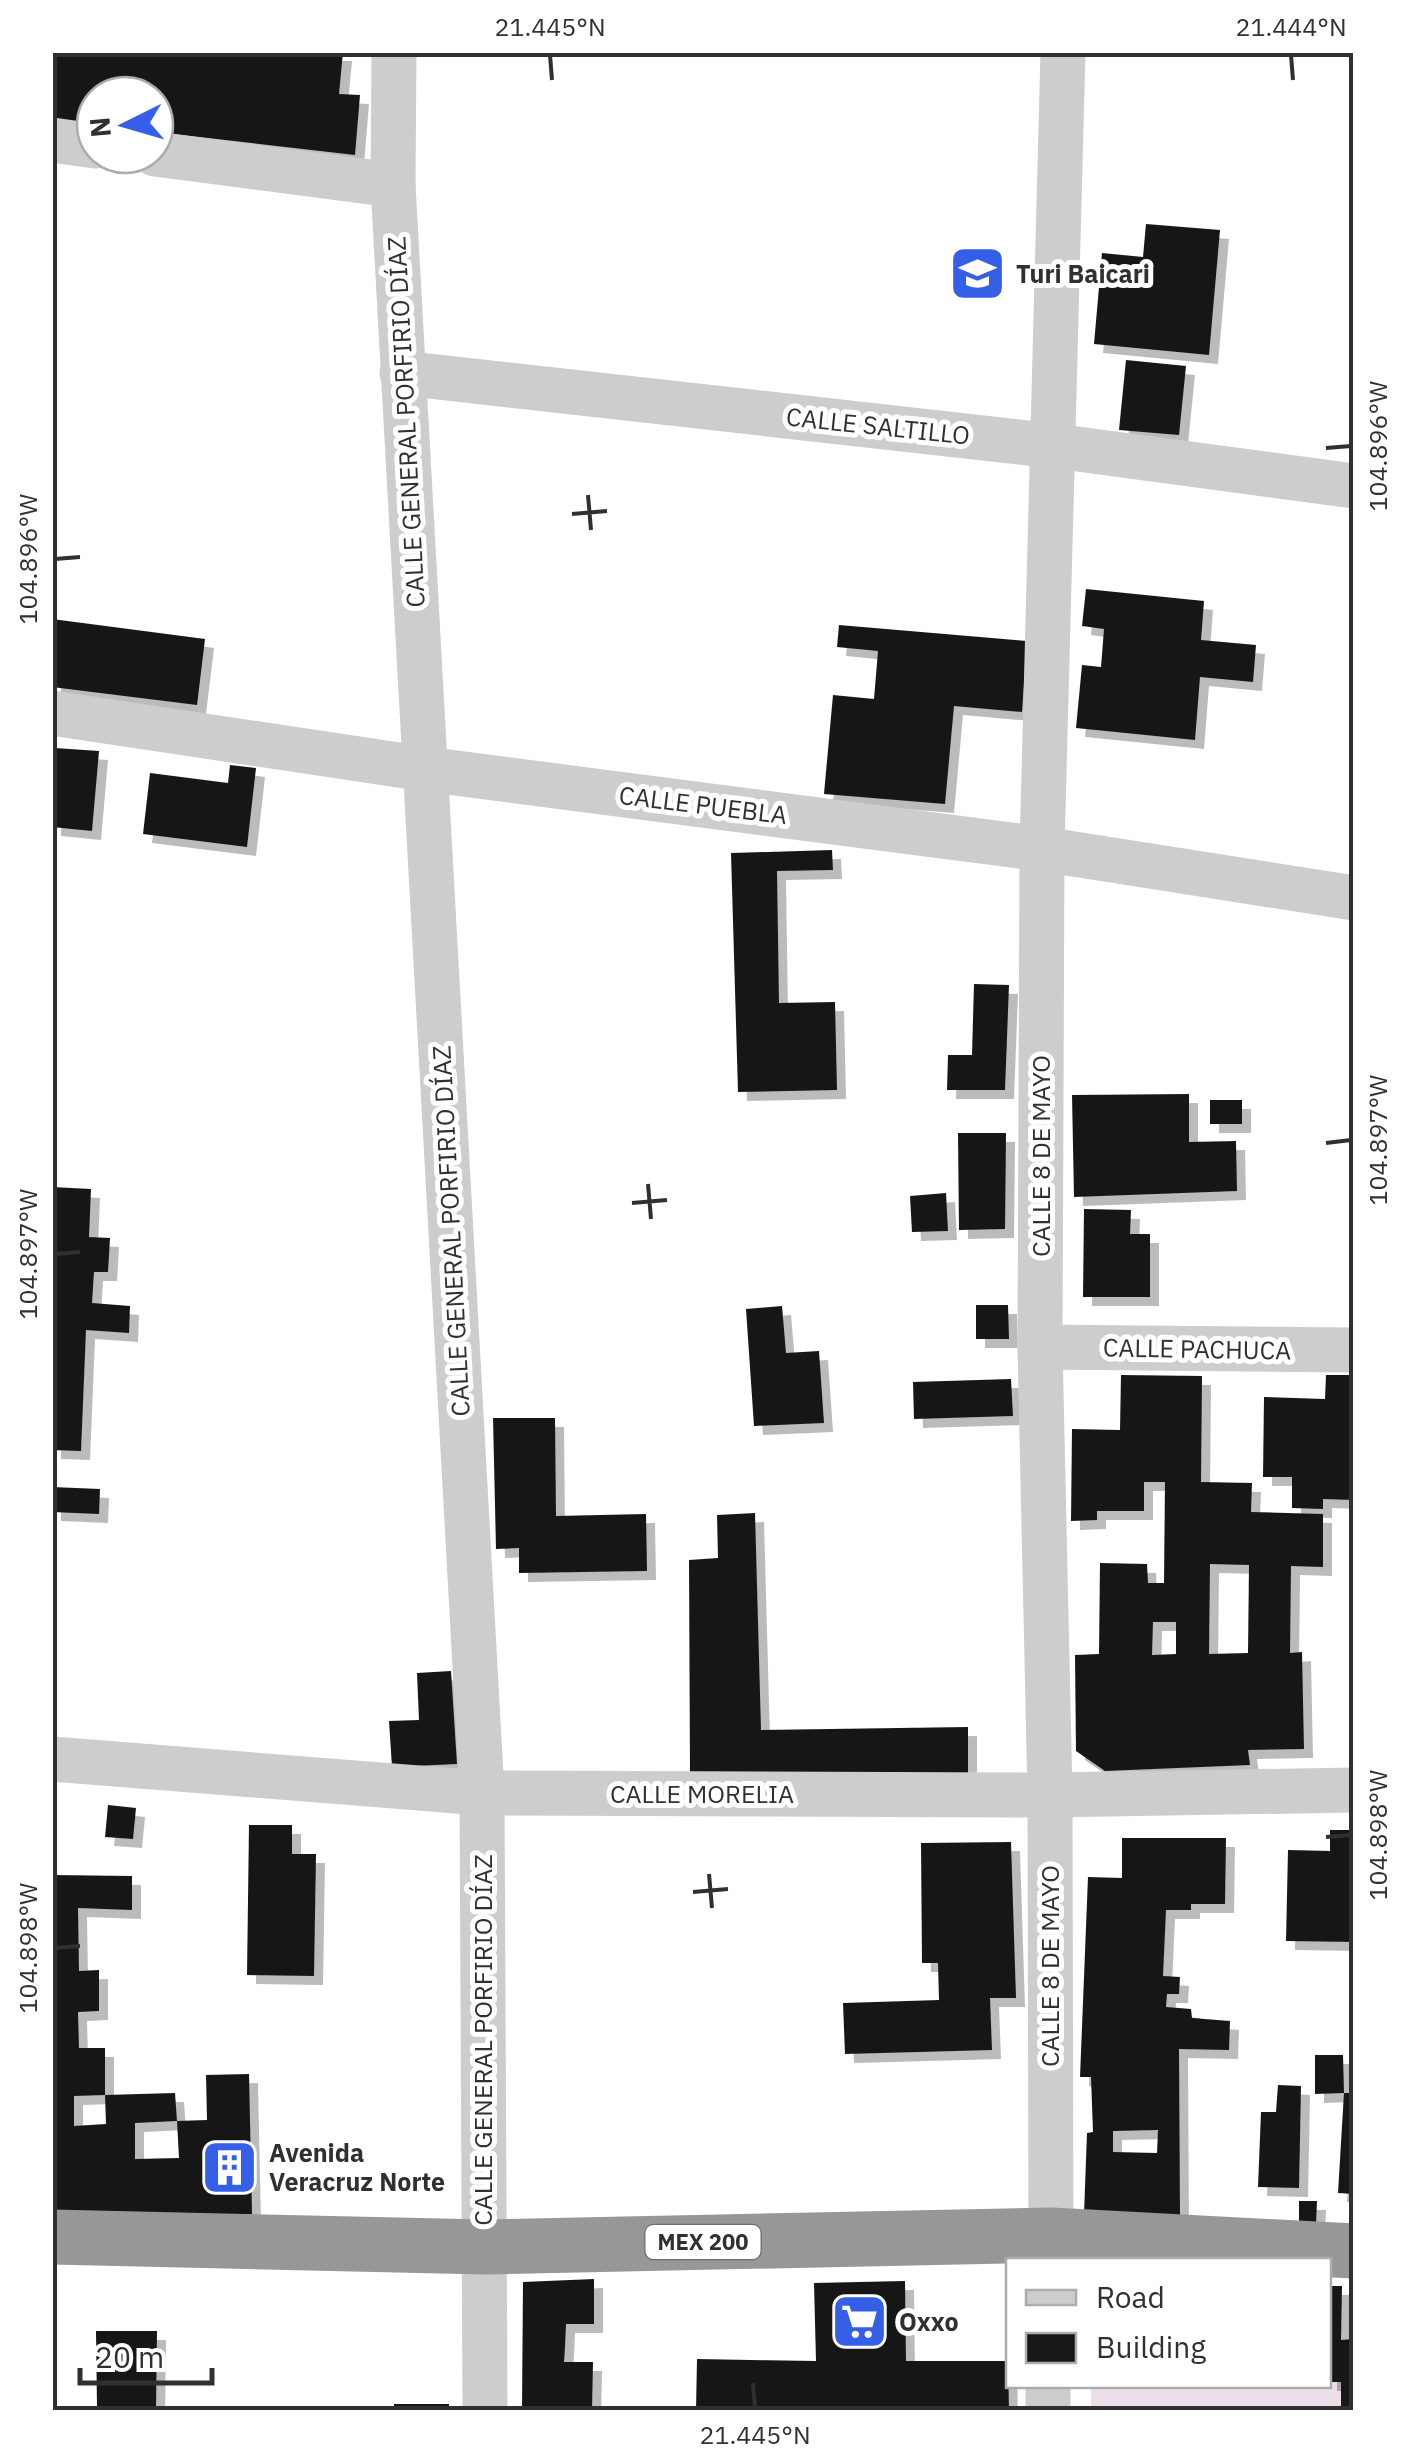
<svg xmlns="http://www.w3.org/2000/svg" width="1406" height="2463" viewBox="0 0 1406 2463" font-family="'IBM Plex Sans',sans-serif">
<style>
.green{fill:#eddfe9}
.building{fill:#171717;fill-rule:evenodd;filter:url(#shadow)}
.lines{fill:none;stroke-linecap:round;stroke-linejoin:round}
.minor{stroke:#cdcdcd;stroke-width:45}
.highway{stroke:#979797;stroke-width:55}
.ticks{fill:none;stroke:#303030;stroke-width:4}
.labels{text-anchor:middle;stroke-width:10;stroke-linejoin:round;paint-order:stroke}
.shield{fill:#fff;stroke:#6e6e6e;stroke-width:2.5}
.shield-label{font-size:22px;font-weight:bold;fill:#303030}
.poi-label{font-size:25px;font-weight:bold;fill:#303030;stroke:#fff;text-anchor:start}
.street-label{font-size:25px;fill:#303030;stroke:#fff}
.neatline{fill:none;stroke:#303030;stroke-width:4}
.ticks-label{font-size:25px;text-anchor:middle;fill:#303030}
</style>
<defs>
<filter id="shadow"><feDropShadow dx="9" dy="9" stdDeviation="0" flood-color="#0004"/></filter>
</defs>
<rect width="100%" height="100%" fill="#fff"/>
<!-- green -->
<path class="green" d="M1329 2382H1341V2410H1091V2386H1328Z"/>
<!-- building -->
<g class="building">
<path d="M52 52H343L339 94 360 95 355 155 155 132V95H95V124L52 119Z"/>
<path d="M1146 224 1220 230 1209 355 1094 344 1102 253 1143 257Z"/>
<path d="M1126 360 1186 366 1179 435 1119 430Z"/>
<path d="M1086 589 1204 601 1201 640 1256 645 1253 682 1200 677 1195 740 1076 728 1082 665 1101 667 1104 629 1082 626Z"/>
<path d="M52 619 205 639 197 705 52 687Z"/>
<path d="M839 625 1027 641 1022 712 954 706 945 804 824 794 833 695 874 699 878 651 837 647Z"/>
<path d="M55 748 99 751 92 831 52 827Z"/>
<path d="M230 765 256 768 247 847 143 834 150 773 228 783Z"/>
<path d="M832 850 833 870 777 871 779 1003 835 1002 837 1090 738 1092 731 853Z"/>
<path d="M974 984 1009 985 1005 1090H947L948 1055H972Z"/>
<path d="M1189 1094V1142L1236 1141 1237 1191 1074 1197 1072 1095Z"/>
<rect x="1210" y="1100" width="32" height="24"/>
<path d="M958 1133H1006L1005 1229 959 1230Z"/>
<path d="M52 1187 91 1189 89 1237 110 1238 108 1272H94L92 1303 130 1306 129 1333 86 1330 81 1451 52 1450Z"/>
<path d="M946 1193 948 1231 912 1232 910 1196Z"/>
<path d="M1084 1209 1131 1210 1130 1234H1150V1297H1083Z"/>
<path d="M976 1305H1008L1009 1339H976Z"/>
<path d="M782 1306 786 1353 819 1351 824 1423 754 1426 746 1309Z"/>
<path d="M1121 1375 1202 1376 1201 1482 1252 1483 1251 1512 1323 1514V1567L1291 1566 1290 1653 1302 1652 1304 1749 1248 1750 1250 1765 1105 1771 1076 1751 1075 1655 1099 1654 1100 1563 1147 1564 1148 1583H1164L1165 1482H1144V1511H1097V1520L1071 1521 1072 1429 1120 1430ZM1210 1564 1249 1565 1248 1653 1209 1654ZM1153 1622H1176V1654L1152 1655Z"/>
<path d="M1326 1375H1354V1500L1323 1499V1509L1292 1508V1477H1263L1264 1397 1325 1399Z"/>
<path d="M1011 1379 1013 1416 914 1419 913 1382Z"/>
<path d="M493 1418H555L556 1516 646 1514 647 1571 519 1573V1548L496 1549Z"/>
<path d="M52 1487 100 1489 99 1514 52 1512Z"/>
<path d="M755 1513 761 1730 968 1727V1773L690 1775 689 1560 718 1558 717 1515Z"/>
<path d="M451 1671 457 1764 392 1767 389 1721 419 1720 417 1673Z"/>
<path d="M108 1805 136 1808 133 1839 105 1837Z"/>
<path d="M249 1825H292V1854H316L314 1976 247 1975Z"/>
<path d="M1330 1830H1354V1942L1286 1941 1288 1850 1330 1851Z"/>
<path d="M1122 1838H1226L1225 1904H1191V1910H1166L1163 1976 1180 1977 1179 1994H1167L1166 2007 1191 2009 1192 2018 1230 2021 1229 2050 1179 2049 1180 2217 1084 2214 1087 2133 1093 2132 1091 2077H1080L1088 1877 1122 1878ZM1158 2130 1157 2153 1113 2152V2131Z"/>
<path d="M1011 1842 1016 1998H990L992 2050 845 2054 843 2003 939 2000 938 1963H922L921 1843Z"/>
<path d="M52 1875 132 1876V1910L78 1908 79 1971 99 1970V2011L78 2012 79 2048H105V2095L74 2096V2126L106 2124 105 2095 175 2093 177 2121 135 2123V2159L179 2158 177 2121 207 2120 206 2075 249 2074 252 2214 52 2215Z"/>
<path d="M1315 2055H1343L1344 2093 1315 2094Z"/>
<path d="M1278 2085 1301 2086 1299 2188 1258 2187 1261 2112H1276Z"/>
<path d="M1344 2093H1354V2194L1338 2193Z"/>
<path d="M1299 2201H1317L1316 2224H1299Z"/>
<path d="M594 2279V2324H566L565 2347 564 2362H593L592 2410H522L523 2282Z"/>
<path d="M905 2281 906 2361H1008L1009 2410H696L697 2359 816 2361 814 2283Z"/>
<path d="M1328 2286H1342L1341 2340 1354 2339V2410H1341V2382H1328Z"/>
<path d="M96 2331H157L156 2409 97 2407Z"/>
<rect x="394" y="2404" width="55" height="6"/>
</g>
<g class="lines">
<!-- minor -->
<g class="minor">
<path d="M394 52 393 185 482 1793 485 2410"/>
<path d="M52 140 95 146"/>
<path d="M155 154 393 185"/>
<path d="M402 373 1055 446 1354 486"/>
<path d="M52 713 425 769 1042 849 1354 898"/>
<path d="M1040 1347 1354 1350"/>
<path d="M52 1759 482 1793 1050 1795 1354 1790"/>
<path d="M1051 2260 1050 1795 1040 1347 1042 849 1063 52"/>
<path d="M1048 2410V2386"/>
</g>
<!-- highway -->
<path class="highway" d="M52 2237 485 2247 1051 2235 1354 2251"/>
</g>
<!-- ticks -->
<path class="ticks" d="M550 55 552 80M1291 55 1293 80M1326 448 1351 446M588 495 591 530M572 514 607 511M55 559 80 557M1326 1143 1351 1140M648 1184 651 1219M632 1203 667 1200M55 1254 80 1252M1326 1837 1351 1835M709 1874 712 1908M693 1892 728 1889M55 1948 80 1946M753 2383 755 2408"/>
<!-- icons -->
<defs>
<symbol id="school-square" viewBox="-11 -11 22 22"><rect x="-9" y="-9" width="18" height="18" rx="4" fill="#345fe6" stroke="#fff"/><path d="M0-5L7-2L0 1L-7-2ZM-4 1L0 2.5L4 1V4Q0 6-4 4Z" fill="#fff"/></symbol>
<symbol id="building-square" viewBox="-11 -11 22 22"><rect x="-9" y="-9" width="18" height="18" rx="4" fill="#345fe6" stroke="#fff"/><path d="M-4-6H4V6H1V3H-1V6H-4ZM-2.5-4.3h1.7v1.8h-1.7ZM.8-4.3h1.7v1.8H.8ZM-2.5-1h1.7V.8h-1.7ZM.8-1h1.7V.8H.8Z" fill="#fff"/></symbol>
<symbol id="supermarket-square" viewBox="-11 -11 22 22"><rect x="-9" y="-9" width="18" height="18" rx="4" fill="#345fe6" stroke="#fff"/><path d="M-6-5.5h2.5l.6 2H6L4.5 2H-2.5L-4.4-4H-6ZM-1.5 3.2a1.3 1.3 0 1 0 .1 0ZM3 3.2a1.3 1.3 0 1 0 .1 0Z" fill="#fff"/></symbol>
</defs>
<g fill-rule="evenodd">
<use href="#school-square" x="946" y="242" width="63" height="63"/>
<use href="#building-square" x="198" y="2136" width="63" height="63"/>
<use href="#supermarket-square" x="828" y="2290" width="63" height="63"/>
</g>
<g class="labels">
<!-- shield labels -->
<rect class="shield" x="645.5" y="2225" width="115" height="34" rx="8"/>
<g class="shield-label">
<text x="703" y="2250">MEX 200</text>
</g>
<!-- poi labels -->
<g class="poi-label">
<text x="1016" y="283">Turi Baicari</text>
<text x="269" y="2162">Avenida<tspan x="269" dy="29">Veracruz Norte</tspan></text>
<text x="899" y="2331">Oxxo</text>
</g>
<!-- street labels -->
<g class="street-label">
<text transform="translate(406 422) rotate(-93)" y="9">CALLE GENERAL PORFIRIO DÍAZ</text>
<text transform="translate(878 426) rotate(6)" y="9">CALLE SALTILLO</text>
<text transform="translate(703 805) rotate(7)" y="9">CALLE PUEBLA</text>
<text transform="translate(1041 1156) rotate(-90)" y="9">CALLE 8 DE MAYO</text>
<text transform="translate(451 1231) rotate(-93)" y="9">CALLE GENERAL PORFIRIO DÍAZ</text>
<text transform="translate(1197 1349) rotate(1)" y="9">CALLE PACHUCA</text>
<text x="702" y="1803">CALLE MORELIA</text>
<text transform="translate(1050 1966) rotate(-90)" y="9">CALLE 8 DE MAYO</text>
<text transform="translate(483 2040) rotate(-90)" y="9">CALLE GENERAL PORFIRIO DÍAZ</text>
</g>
</g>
<!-- border -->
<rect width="1406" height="2463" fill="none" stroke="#ffffff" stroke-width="110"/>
<!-- legend -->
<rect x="1006" y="2258" width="325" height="130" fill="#ffffff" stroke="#acacac" stroke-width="2.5"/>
<rect x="1026" y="2290" width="50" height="15" fill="#cdcdcd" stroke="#acacac" stroke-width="2.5"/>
<text x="1096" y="2308" font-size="30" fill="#303030">Road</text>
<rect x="1026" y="2333" width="50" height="30" fill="#171717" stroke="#acacac" stroke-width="2.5"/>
<text x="1096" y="2358" font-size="30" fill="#303030">Building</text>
<!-- north arrow -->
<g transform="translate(125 125) rotate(265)"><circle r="48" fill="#ffffff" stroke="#acacac" stroke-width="2.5"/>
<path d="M0-8L18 38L0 25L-18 38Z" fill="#345fe6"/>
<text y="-15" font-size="28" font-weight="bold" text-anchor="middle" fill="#303030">N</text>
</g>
<!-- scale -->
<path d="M80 2368v15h132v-15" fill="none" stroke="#303030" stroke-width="5"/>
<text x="95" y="2368" font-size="30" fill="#303030" stroke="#ffffff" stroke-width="8" paint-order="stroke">20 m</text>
<rect x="55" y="55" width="1296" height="2353" class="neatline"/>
<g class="ticks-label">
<text x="550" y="36">21.445°N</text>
<text x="1291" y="36">21.444°N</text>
<text transform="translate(1378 446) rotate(-90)" y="9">104.896°W</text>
<text transform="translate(28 559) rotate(-90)" y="9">104.896°W</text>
<text transform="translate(1378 1140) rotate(-90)" y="9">104.897°W</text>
<text transform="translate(28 1254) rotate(-90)" y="9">104.897°W</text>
<text transform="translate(1378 1835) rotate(-90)" y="9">104.898°W</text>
<text transform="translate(28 1948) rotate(-90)" y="9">104.898°W</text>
<text x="755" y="2444">21.445°N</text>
</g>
</svg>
